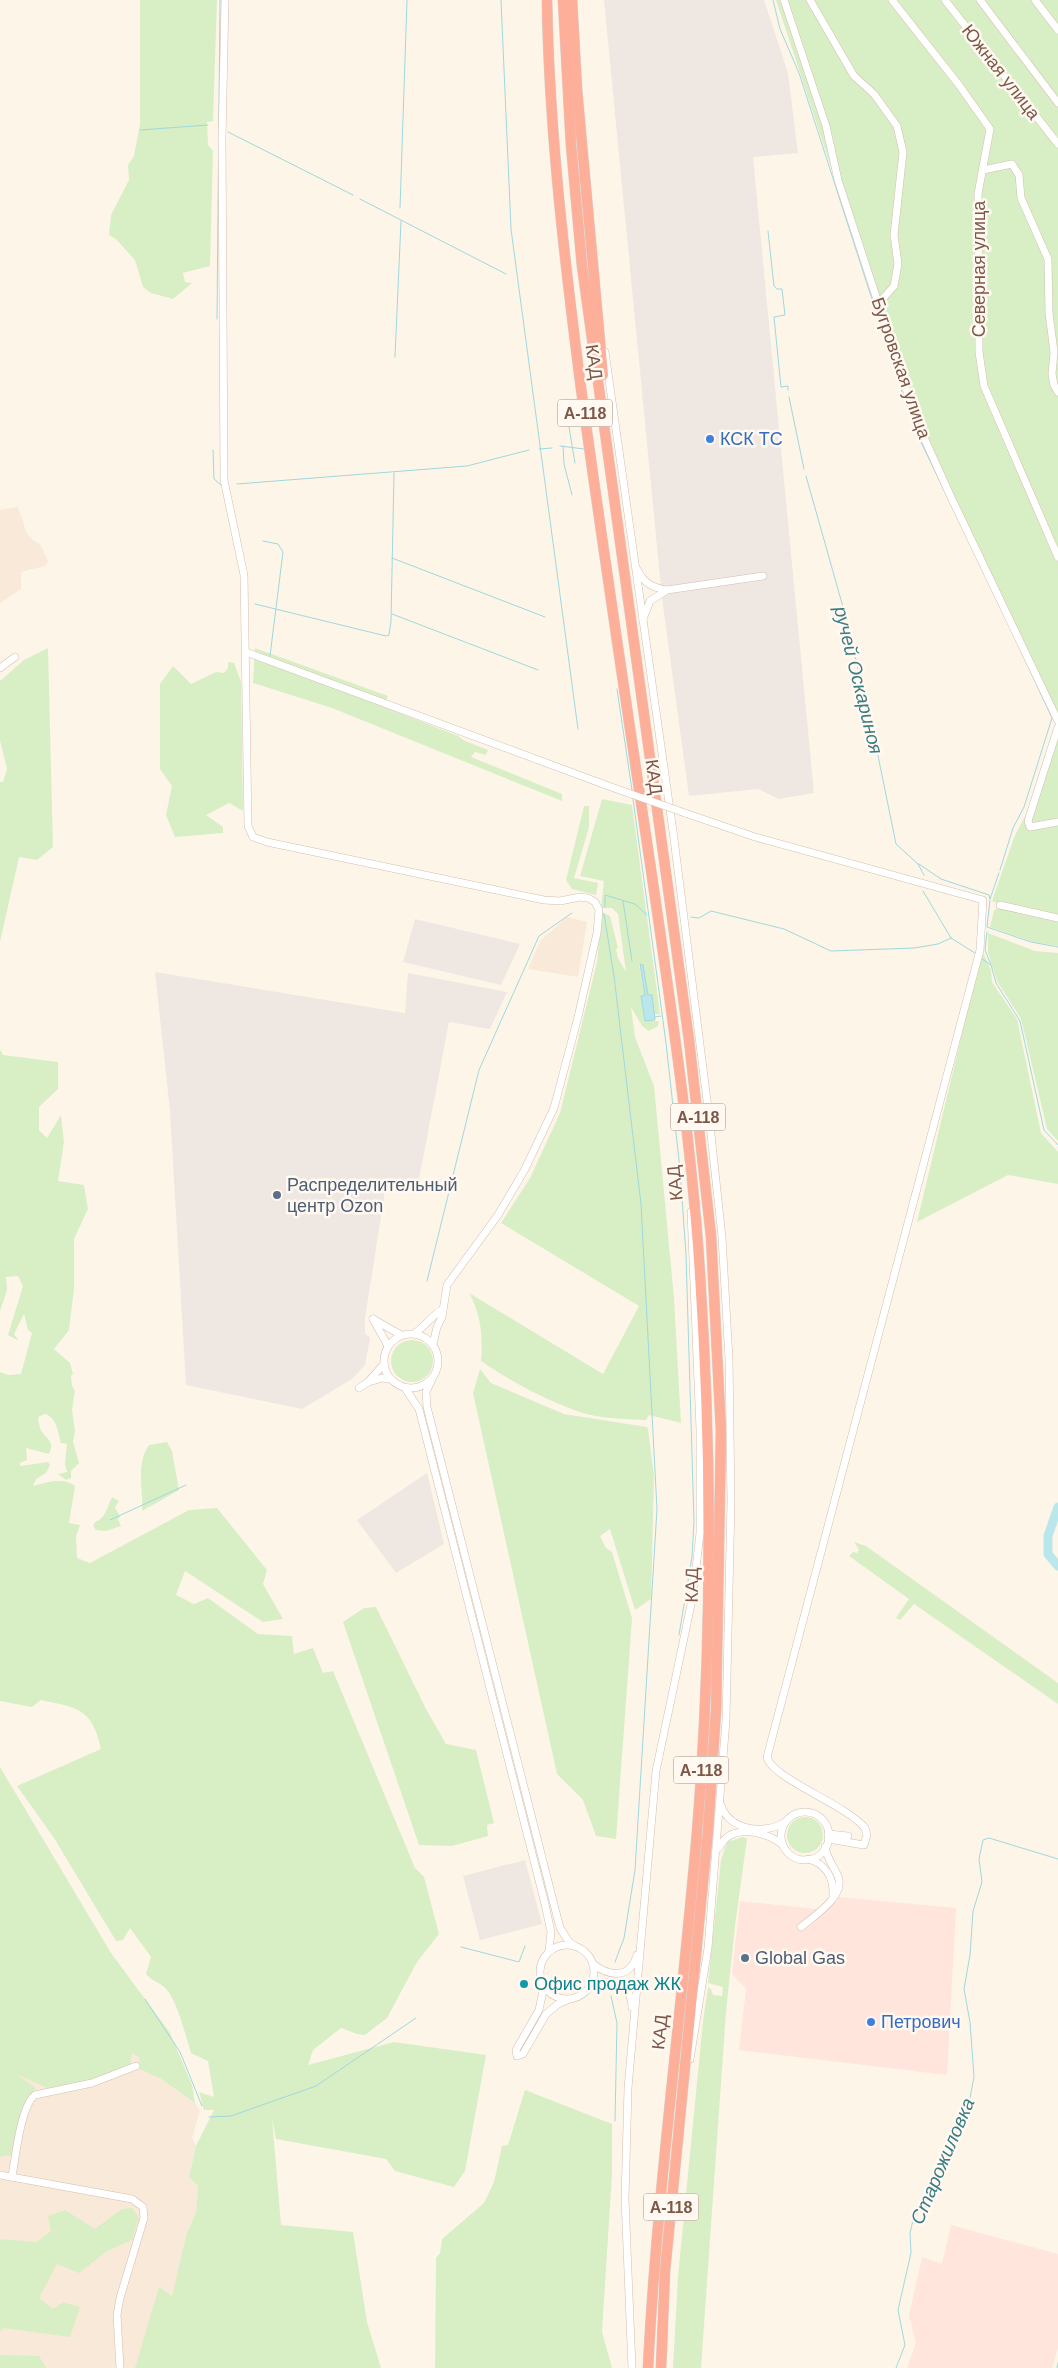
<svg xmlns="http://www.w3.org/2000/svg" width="1058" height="2368" viewBox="0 0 1058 2368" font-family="Helvetica,sans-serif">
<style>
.residential{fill:#f9e9d9}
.commercial{fill:#ffe5dc}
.industrial{fill:#efe8e2}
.green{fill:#d8efc5}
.water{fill:#bae7eb;stroke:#9fd8de}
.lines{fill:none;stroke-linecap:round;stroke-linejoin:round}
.stream{stroke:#9fd8de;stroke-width:1}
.river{stroke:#bae7eb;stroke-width:9}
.minor-casing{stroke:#d5beaf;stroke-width:8}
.highway-casing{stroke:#dbd0cc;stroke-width:11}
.minor{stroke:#fff;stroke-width:7}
.highway{stroke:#feaf9a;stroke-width:10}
.minor-bridge-casing{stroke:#d5beaf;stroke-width:8;stroke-linecap:butt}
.minor-bridge{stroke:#fff;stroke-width:7}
.shop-dot{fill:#3f7fe0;stroke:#fff9f1;stroke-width:2}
.service-dot{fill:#5c6f8a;stroke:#fff9f1;stroke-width:2}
.culture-dot{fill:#0f9aa8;stroke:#fff9f1;stroke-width:2}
.labels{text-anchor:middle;stroke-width:5;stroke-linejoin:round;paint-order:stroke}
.shield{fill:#fff9f1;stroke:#a4887b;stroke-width:1}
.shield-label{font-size:16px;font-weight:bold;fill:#7d5848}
.street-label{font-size:18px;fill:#7d5848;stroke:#fff9f1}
.shop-label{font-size:18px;fill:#366cbe;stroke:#fff9f1;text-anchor:start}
.service-label{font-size:18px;fill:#4e5e75;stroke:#fff9f1;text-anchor:start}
.culture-label{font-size:18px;fill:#0d838f;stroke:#fff9f1;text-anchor:start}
.water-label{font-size:19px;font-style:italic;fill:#3a7c83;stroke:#fff9f1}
</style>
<rect width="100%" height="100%" fill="#fef5e9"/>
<!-- residential -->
<g class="residential">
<path d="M18 507 27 534 34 541 40 544 48 561 45 566 21 572V589L0 603V510Z"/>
<path d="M567 917 587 922 578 977 528 969 541 940Z"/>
<path d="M132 2053 139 2057 141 2069 161 2079 195 2103 200 2111 192 2138 196 2146 189 2177 198 2186 196 2213 187 2232 168 2368H0V2157L12 2154 13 2072Z"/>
</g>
<!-- commercial -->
<g class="commercial">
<path d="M839 1897 956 1908 947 2075 739 2050 746 1989 732 1974 740 1901 826 1910 837 1901Z"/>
<path d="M951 2225 1058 2254V2348L1052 2368H907L916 2343 909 2316 922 2257 942 2264Z"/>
</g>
<!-- industrial -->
<g class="industrial">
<path d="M604 0H764L788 73 798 153 753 157 814 793 779 799 758 789 689 796 662 598Z"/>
<path d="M415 919 520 944 501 985 403 962Z"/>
<path d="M155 972 405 1013 408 973 507 992 490 1029 449 1022 417 1190 386 1185 365 1318V1333L370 1338 365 1365 352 1379 302 1409 186 1385 170 1111Z"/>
<path d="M427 1473 444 1544 396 1573 357 1520Z"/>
<path d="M525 1860 542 1924 480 1940 463 1876Z"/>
</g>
<!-- green -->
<g class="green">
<path d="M140 0H217L213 121 207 122 208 145 213 151 210 266 183 273 185 282 192 283 173 299 151 293 143 287 135 260 116 239 109 235 111 215 129 180 128 165 134 156 140 124Z"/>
<path d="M776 0H1058V946L1033 942 990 927 994 910 999 908 1000 904 992 901 1015 835 1029 809 1057 722 918 432Z"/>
<path d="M48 648 53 847 37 860 19 857 0 942V782H3L7 769 0 740V681L24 660Z"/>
<path d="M255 648 388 696 384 707 458 736 465 741 488 750 486 755 475 752 471 757 562 794V801L332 708 253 683Z"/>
<path d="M228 662 234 663 241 682 243 811 229 803 206 815 223 827V833L175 837 166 815 172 786 160 769V684L173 666 191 684 216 672 224 673 228 668Z"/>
<path d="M602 799 632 805 660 1014 654 1015 652 995H648L643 965H639L645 996H641L645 1021H659L658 1026 649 1031 642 1026 631 1007 635 1037 654 1086 674 1298 681 1423 649 1415 646 1420C629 1419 612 1419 595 1416 560 1408 511 1382 481 1361 483 1337 481 1314 469 1293L603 1374 639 1306 501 1223 530 1178 560 1113 597 962 602 912 610 916 618 948 616 949 618 958 626 972 618 914 612 908H601L604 881 580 876Z"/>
<path d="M584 806H589V827L574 878 598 883 596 895 572 889 566 880Z"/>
<path d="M988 933 1035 951 1058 953V1141L1047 1129 1021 1019 997 981 988 953Z"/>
<path d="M982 950 991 970 992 982 1017 1019 1041 1133 1058 1152V1184L1008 1175 917 1222Z"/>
<path d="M0 1049 3 1055 58 1062V1089L39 1107V1130L47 1138 61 1115 64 1142 58 1181 84 1185 88 1209 74 1239V1289L69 1330 54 1349 70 1363 73 1374 71 1376 72 1386 75 1391 72 1410 75 1431 73 1442 79 1463 71 1471V1478L66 1480 58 1474 67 1472 65 1464 67 1444 61 1443C58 1432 57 1418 45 1414L38 1417C39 1422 39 1429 43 1433 50 1442 54 1442 49 1454L26 1448 27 1460 20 1463V1466L48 1462 50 1465 46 1473 36 1479 33 1486C46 1482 64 1477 75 1486L69 1523 80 1525 76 1536 77 1558 90 1563 189 1510 217 1508 267 1570 263 1584 283 1619 263 1622 185 1571 176 1595 194 1604 208 1598 258 1634 292 1636 294 1654 313 1648 323 1673 333 1671 415 1868 424 1877 439 1934 417 1962 387 2018 365 2035 357 2034 341 2028 313 2050 308 2065 394 2042 486 2055 465 2171 454 2187 395 2171 386 2159 276 2139 272 2118 281 2225 353 2232 367 2322 381 2368H135L159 2287 172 2296 187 2232 196 2213 198 2186 189 2177 196 2146 214 2110H204L199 2092 214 2097 208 2061 191 2053C186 2037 177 1999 165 1988 159 1982 152 1981 146 1974L151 1957 130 1928 123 1940 116 1941 54 1838 17 1786 101 1749C92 1708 78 1708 41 1700L32 1707 0 1701V1372L9 1375 21 1374 32 1333 28 1330 24 1314 14 1334 19 1341 8 1335 23 1286 18 1276 6 1277 7 1290 0 1311Z"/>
<circle cx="412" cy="1361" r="21"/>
<path d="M480 1369 491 1383 564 1414 647 1427 648 1429 654 1476 651 1599 635 1610 610 1529 600 1536 606 1548 612 1552 632 1618 616 1839 596 1836 583 1800 557 1774 473 1393Z"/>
<path d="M167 1442 172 1451 179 1490 142 1511C144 1490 135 1465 149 1445Z"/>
<path d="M112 1497 119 1501 115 1507 120 1517 118 1519 121 1526 106 1531 96 1530 93 1526 95 1522C106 1518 107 1507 112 1497Z"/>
<path d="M854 1542 866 1546 1058 1683V1704L914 1604 900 1620 896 1618 909 1599 849 1556 853 1552 857 1553 859 1550Z"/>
<path d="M376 1607 426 1709 446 1744 476 1750 494 1823 487 1825 488 1836 452 1846 419 1845 343 1622 364 1608Z"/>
<path d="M0 1767 111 1953 170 2033 192 2085 195 2103 161 2079 140 2069 139 2057 132 2053 130 2065 103 2078 54 2091 16 2074 36 2088 26 2102 17 2154 0 2157Z"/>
<circle cx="805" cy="1835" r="18"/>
<path d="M743 1837 747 1839 735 1926 726 2012 701 2368H673L678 2277 703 2021 708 1988 711 1989 713 1995 722 1996 723 1987 708 1983 721 1860 727 1842Z"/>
<path d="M525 2090 612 2124V2174L602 2332 612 2368H435L436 2258 440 2253 442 2239 484 2203 494 2182 502 2146 508 2145Z"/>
<path d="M132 2208 139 2218 132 2240 107 2251 79 2273 57 2264 39 2298 53 2309 63 2302 80 2307 70 2337 3 2328 0 2332V2239L37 2242 51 2231 48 2216 65 2210 95 2229 122 2209Z"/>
<path d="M0 2355 39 2356 46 2368H0Z"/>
</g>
<!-- water -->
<path class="water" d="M640 964 643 965 648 995H652L655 1020 645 1021 641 996 645 995Z"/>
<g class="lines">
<!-- stream -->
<g class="stream">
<path d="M501 0 511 229 578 729"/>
<path d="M773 0 780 29 799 73 900 386 917 434 945 492"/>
<path d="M140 130 208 125"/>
<path d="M228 132 353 195"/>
<path d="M360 199 506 274"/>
<path d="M400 208 407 0"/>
<path d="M768 231 774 286 777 289H782L785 315 774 317 781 387 788 386V390"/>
<path d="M217 319 220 0"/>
<path d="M395 357 401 221"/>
<path d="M789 397 804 469"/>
<path d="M569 427 575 463"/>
<path d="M560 446 584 449"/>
<path d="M563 446 564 464 572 495"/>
<path d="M539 449 552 448"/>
<path d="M213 450 214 479 221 485"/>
<path d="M806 476 843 607 873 731 896 844 918 864 924 875"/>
<path d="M237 484 467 466 529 450"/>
<path d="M263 541 278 544 283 552 270 656"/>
<path d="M392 558 545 617"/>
<path d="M255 604 386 636 389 635 391 621 394 473"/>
<path d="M392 614 538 670"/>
<path d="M617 689 632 790"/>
<path d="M633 799 666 1043 680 1169 686 1255 694 1521 692 1557 679 1635"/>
<path d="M919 864 941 879 989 895 990 899 999 873"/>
<path d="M1000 870 1013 828 1024 807 1052 718 1021 651"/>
<path d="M923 891 951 938 975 953"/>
<path d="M990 900 987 927 1031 942 1058 947"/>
<path d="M623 901 632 961"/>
<path d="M605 907V895L635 904 647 915"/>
<path d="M604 914 614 976 641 1204 657 1509 635 1870 624 1938 615 1962"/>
<path d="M691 917 699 918 711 911 784 929 831 951 914 948 938 944 951 938"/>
<path d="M982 959 991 965 985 950 987 932"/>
<path d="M991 965 996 983 1020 1021 1044 1130 1058 1145"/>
<path d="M655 1017 661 1016"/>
<path d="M427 1281 479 1070 539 936 572 913"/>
<path d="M110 1520 186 1485"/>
<path d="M461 1947 519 1962 525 1946"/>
<path d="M611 1996 617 2023 615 2121"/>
<path d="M145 1999 180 2052 202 2106"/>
<path d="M209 2117 231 2116 316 2086 416 2018"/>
<path d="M896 2368 905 2345 898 2310 911 2253 910 2233 913 2220 932 2191 941 2156 956 2134 968 2108 974 2077 970 2022 964 1989 970 1955 973 1911 982 1882 979 1859 983 1840 989 1838 1058 1859"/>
<path d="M1057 2368 1058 2363"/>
</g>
<!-- river -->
<path class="river" d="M1058 1507 1048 1536V1554L1058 1566"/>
<defs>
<g id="minor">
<path d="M225 0 222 138 224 480 244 575 248 826 253 837 267 842 544 900 560 901 580 897 588 898 595 902 599 910 597 933 578 1017 554 1108 525 1169 498 1215 447 1285 442 1317 437 1327 433 1344"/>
<path d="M784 0 826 126 838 180 917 422 950 495 1058 721"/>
<path d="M810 0 854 76 874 94 897 126 903 152 894 235 898 264 894 286 878 304"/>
<path d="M892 0 959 85 990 129 978 194 979 352 984 386 1058 557"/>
<path d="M945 0 1058 144"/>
<path d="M980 0 1058 103"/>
<path d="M1035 0 1058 30"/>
<path d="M983 170 1012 164 1019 175 1021 198 1048 259 1049 313 1054 352 1052 374 1054 385 1058 392"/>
<path d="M605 352 673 831 709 1116 722 1237 729 1359 731 1502 726 1720 708 1948 690 2059"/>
<path d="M637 569C644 583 651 587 666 590"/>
<path d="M643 619 650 601 667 590 763 576"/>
<path d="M246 652 614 788"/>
<path d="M0 668 15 657"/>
<path d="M1058 727 1028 821 1030 827 1058 822"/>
<path d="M685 813 755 837 983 900 980 950 767 1757C771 1778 847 1805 865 1828L867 1835 864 1845 828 1839"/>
<path d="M1000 905 1058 918"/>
<path d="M373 1319 401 1335"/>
<path d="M373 1319 388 1346"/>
<path d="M415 1333C425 1327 432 1315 442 1310"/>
<circle cx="411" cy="1361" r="27"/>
<path d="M432 1379 426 1392 427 1407 560 1928 569 1942 575 1946"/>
<path d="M369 1382 382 1378 390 1379"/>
<path d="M359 1388 368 1382 384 1364"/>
<path d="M405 1388 419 1409 545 1904 551 1932 549 1951"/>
<path d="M721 1805C729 1831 765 1835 785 1822"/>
<circle cx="805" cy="1836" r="24"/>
<path d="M828 1834 848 1836"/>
<path d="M719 1848C730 1823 765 1831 783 1845"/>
<path d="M808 1859C826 1864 834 1878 833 1896"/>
<path d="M801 1927C814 1916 846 1896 838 1876 833 1865 827 1859 825 1847"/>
<circle cx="567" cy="1972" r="27"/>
<path d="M593 1964C610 1977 630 1979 637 1955"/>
<path d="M544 1986 539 2010 516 2050 517 2056 523 2054 546 2014 558 2004 567 2000"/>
<path d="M590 1987C609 1978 631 1982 632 2007"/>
<path d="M0 2175 132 2199 143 2207 144 2218 120 2298 117 2315 120 2368"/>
<path d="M12 2177C15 2159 21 2105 35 2095L92 2083 136 2066"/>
<path d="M632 2368 625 2199 628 2088 656 1771 693 1595 700 1533V1429L691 1212"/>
</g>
<g id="highway">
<path d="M547 0C549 128 564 255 580 381 603 551 629 721 654 890 671 1008 689 1127 698 1246 712 1441 713 1637 697 1832 682 2011 657 2189 648 2368"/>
<path d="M563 0 571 145 582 266 689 1040 711 1236 721 1431 716 1710 708 1831 665 2271 661 2368"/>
<path d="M572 0 577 90 603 375"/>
</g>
</defs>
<!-- minor casing -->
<use href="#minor" class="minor-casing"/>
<!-- highway casing -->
<use href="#highway" class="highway-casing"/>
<!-- minor -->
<use href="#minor" class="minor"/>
<!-- highway -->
<use href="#highway" class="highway"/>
<defs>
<path id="minor-bridge" d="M614 788 685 813"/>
</defs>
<!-- minor-bridge casing -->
<use href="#minor-bridge" class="minor-bridge-casing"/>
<!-- minor-bridge -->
<use href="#minor-bridge" class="minor-bridge"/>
</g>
<!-- markers -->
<g class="shop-dot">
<circle cx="710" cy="439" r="5"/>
<circle cx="871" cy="2022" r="5"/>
</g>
<g class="service-dot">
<circle cx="277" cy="1195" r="5"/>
<circle cx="745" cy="1958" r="5"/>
</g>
<circle class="culture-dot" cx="524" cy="1984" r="5"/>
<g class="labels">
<!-- shield labels -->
<g class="shield">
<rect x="557.5" y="399.5" width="55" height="27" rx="4"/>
<rect x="670.5" y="1103.5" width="55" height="27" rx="4"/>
<rect x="673.5" y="1756.5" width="55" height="27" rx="4"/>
<rect x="643.5" y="2193.5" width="55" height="27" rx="4"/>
</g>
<g class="shield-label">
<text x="585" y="419">А-118</text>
<text x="698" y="1123">А-118</text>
<text x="701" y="1776">А-118</text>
<text x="671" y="2213">А-118</text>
</g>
<!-- street labels -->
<g class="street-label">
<text transform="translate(1001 72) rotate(52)" y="6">Южная улица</text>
<text transform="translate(979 269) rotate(-90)" y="6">Северная улица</text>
<text transform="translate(594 362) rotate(82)" y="6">КАД</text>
<text transform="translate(901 368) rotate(71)" y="6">Бугровская улица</text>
<text transform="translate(654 777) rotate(82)" y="6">КАД</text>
<text transform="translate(675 1183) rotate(-96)" y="6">КАД</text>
<text transform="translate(692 1585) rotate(-89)" y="6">КАД</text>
<text transform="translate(660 2032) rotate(-84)" y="6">КАД</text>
</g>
<!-- shop labels -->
<g class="shop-label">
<text x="720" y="445">КСК ТС</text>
<text x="881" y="2028">Петрович</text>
</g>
<!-- service labels -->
<g class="service-label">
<text x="287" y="1191">Распределительный<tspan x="287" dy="21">центр Ozon</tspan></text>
<text x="755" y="1964">Global Gas</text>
</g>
<!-- culture labels -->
<g class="culture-label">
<text x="534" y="1990">Офис продаж ЖК</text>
</g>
<!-- water labels -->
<g class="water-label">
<text transform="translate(859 680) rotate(76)" y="7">ручей Оскариноя</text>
<text transform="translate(942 2161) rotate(-67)" y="7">Старожиловка</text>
</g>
</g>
</svg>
